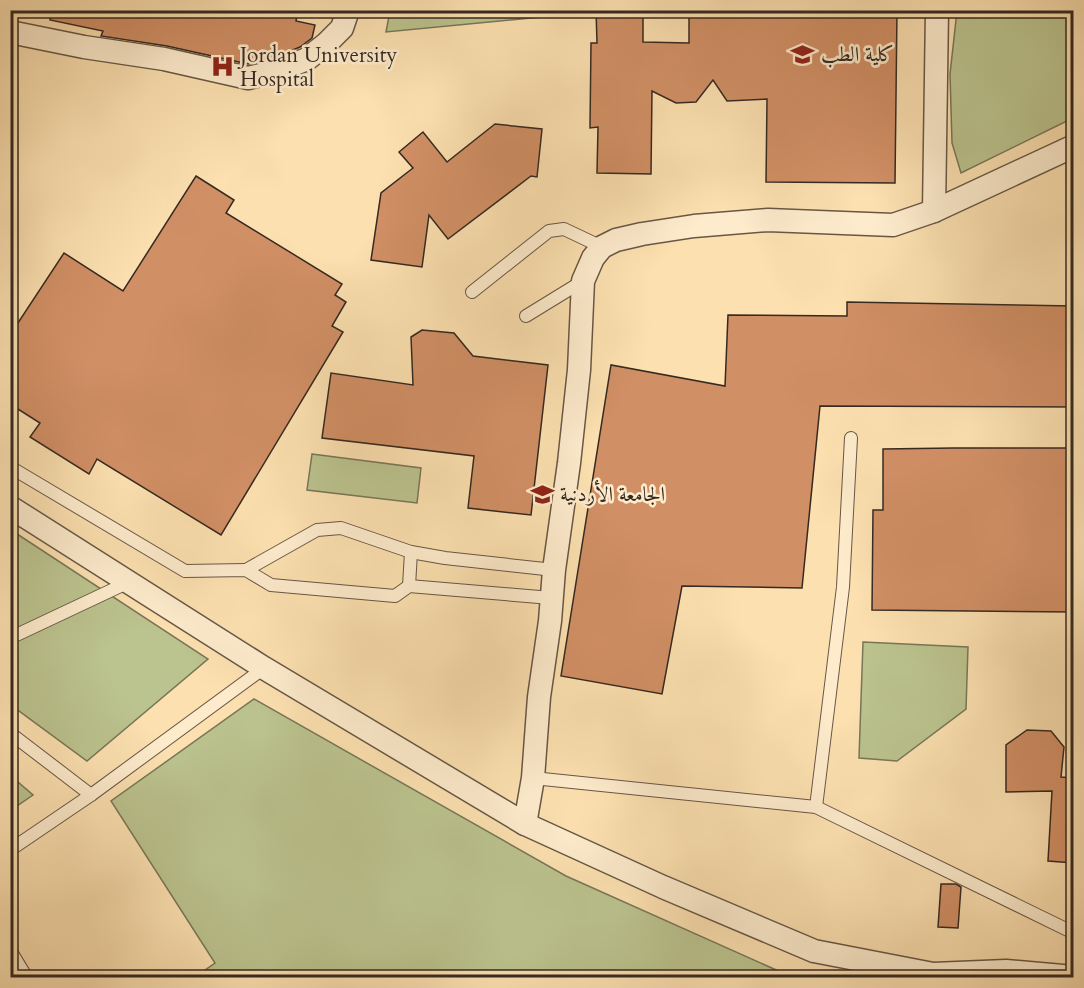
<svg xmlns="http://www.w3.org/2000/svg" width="1084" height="988" viewBox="0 0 1084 988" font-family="Cardo,Amiri,serif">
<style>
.green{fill:#bbc38e;stroke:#787658;stroke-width:1.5}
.building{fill:#d18f65;stroke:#352921;stroke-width:1.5}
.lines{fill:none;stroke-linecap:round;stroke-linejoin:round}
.lane-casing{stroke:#675745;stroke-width:14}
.street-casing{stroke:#675745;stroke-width:25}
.lane{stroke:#fdebcc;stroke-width:12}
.street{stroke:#fdebcc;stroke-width:22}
.labels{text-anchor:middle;stroke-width:5;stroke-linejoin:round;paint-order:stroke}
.poi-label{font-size:21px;fill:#352921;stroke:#fdebcc;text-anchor:start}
</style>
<rect width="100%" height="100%" fill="#fce0b0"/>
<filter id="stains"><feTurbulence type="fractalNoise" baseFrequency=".00333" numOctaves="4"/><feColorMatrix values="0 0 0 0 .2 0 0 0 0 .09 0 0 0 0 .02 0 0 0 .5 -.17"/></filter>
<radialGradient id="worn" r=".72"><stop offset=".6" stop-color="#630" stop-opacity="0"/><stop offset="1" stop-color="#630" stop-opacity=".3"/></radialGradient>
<!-- green -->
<g class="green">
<path d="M390 11 562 10V15L386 32Z"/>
<path d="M957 11H1074L1073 118 961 173 952 143 950 74Z"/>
<path d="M312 454 421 468 417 503 307 490Z"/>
<path d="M11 530 208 659 87 761 11 705Z"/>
<path d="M863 642 968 647 966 709 897 761 859 758Z"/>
<path d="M254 699 566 876 792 977H195L215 963 111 801Z"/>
<path d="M11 776 33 795 11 810Z"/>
</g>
<!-- building -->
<g class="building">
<path d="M51 10H298L296 21 315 25 312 38 300 47 278 56 272 55 270 58 248 64 167 46 101 36 103 31 50 20Z"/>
<path d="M596 10H643V42L689 43V10H897L895 183 766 182 767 99 727 101 713 80 696 102 676 103 652 91 651 174 597 173 598 127 590 128 591 43H597Z"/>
<path d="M495 124 542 129 537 177 531 176 448 239 429 215 422 267 371 260 381 193 413 168 399 152 423 132 447 162Z"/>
<path d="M196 176 234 200 226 213 342 284 335 295 346 302 332 326 343 332 221 535 97 459 89 474 30 437 40 423 10 404V335L64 253 123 291Z"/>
<path d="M847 302 1074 306V407L820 406 802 588 682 586 662 694 561 676 611 365 725 386 728 315 847 316Z"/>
<path d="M422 330 454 333 473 356 548 365 531 515 468 508 474 456 322 438 331 373 413 385 411 337Z"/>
<path d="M954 448H1074V612L872 610 873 510H883V449Z"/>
<path d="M1027 730 1051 731 1064 747 1061 777 1074 778V863L1048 861 1052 791 1006 792V745Z"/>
<path d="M941 884H956L961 887 958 928 938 927Z"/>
</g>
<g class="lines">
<defs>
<g id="lane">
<path d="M472 292 549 231 564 229 602 247"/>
<path d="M526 316 583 281"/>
<path d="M10 467 185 571 246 570 271 585 395 596 409 586 551 598"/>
<path d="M246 570 317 530 341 528 411 552 445 558 554 570"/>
<path d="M409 586 411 552"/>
<path d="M10 638 129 582"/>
<path d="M10 733 91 795"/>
<path d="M533 778 816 807 843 587 851 438"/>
<path d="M816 807 1074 933"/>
<path d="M10 850 91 795 264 668"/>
<path d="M10 950 27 978"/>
</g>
<g id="street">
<path d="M10 32 84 47 164 59 248 78 280 70 307 59 326 44 342 28 348 10"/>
<path d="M934 211 937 10"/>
<path d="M10 507 264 668 525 824 663 887 814 951 933 974 1006 971 1074 977"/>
<path d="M525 824 533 778 539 697 550 621 554 570 569 463 579 370 583 281 593 258 602 247 616 240 642 234 694 226 768 220 893 225 934 211 1074 146"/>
</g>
</defs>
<!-- lane casing -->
<use href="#lane" class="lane-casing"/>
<!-- street casing -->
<use href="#street" class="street-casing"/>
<!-- lane -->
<use href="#lane" class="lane"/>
<!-- street -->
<use href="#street" class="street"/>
</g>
<!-- icons -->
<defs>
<symbol id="university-bare" viewBox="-9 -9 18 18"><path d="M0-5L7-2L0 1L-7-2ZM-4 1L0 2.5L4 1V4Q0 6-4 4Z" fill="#8f2418" stroke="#fdebcc" stroke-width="2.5" paint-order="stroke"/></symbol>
<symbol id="hospital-bare" viewBox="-9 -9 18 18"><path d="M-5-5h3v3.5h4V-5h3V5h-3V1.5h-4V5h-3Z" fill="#8f2418" stroke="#fdebcc" stroke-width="2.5" paint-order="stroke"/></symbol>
</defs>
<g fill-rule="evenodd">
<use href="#university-bare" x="786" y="38" width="33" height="33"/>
<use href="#hospital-bare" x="206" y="50" width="33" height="33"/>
<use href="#university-bare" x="526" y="478" width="33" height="33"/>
</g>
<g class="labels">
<!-- poi labels -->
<g class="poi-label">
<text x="821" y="61">كلية الطب</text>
<text x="240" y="62">Jordan University<tspan x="240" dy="24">Hospital</tspan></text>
<text x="560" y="501">الجامعة الأردنية</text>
</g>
</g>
<!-- margin -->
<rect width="1084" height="988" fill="none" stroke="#fce0b0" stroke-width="36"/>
<rect x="12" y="12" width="1060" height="964" fill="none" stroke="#352921" stroke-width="3"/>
<rect x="18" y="18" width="1048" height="952" fill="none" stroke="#352921" stroke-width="1.5"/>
<rect width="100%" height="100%" filter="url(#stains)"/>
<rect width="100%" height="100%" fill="url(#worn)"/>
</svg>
